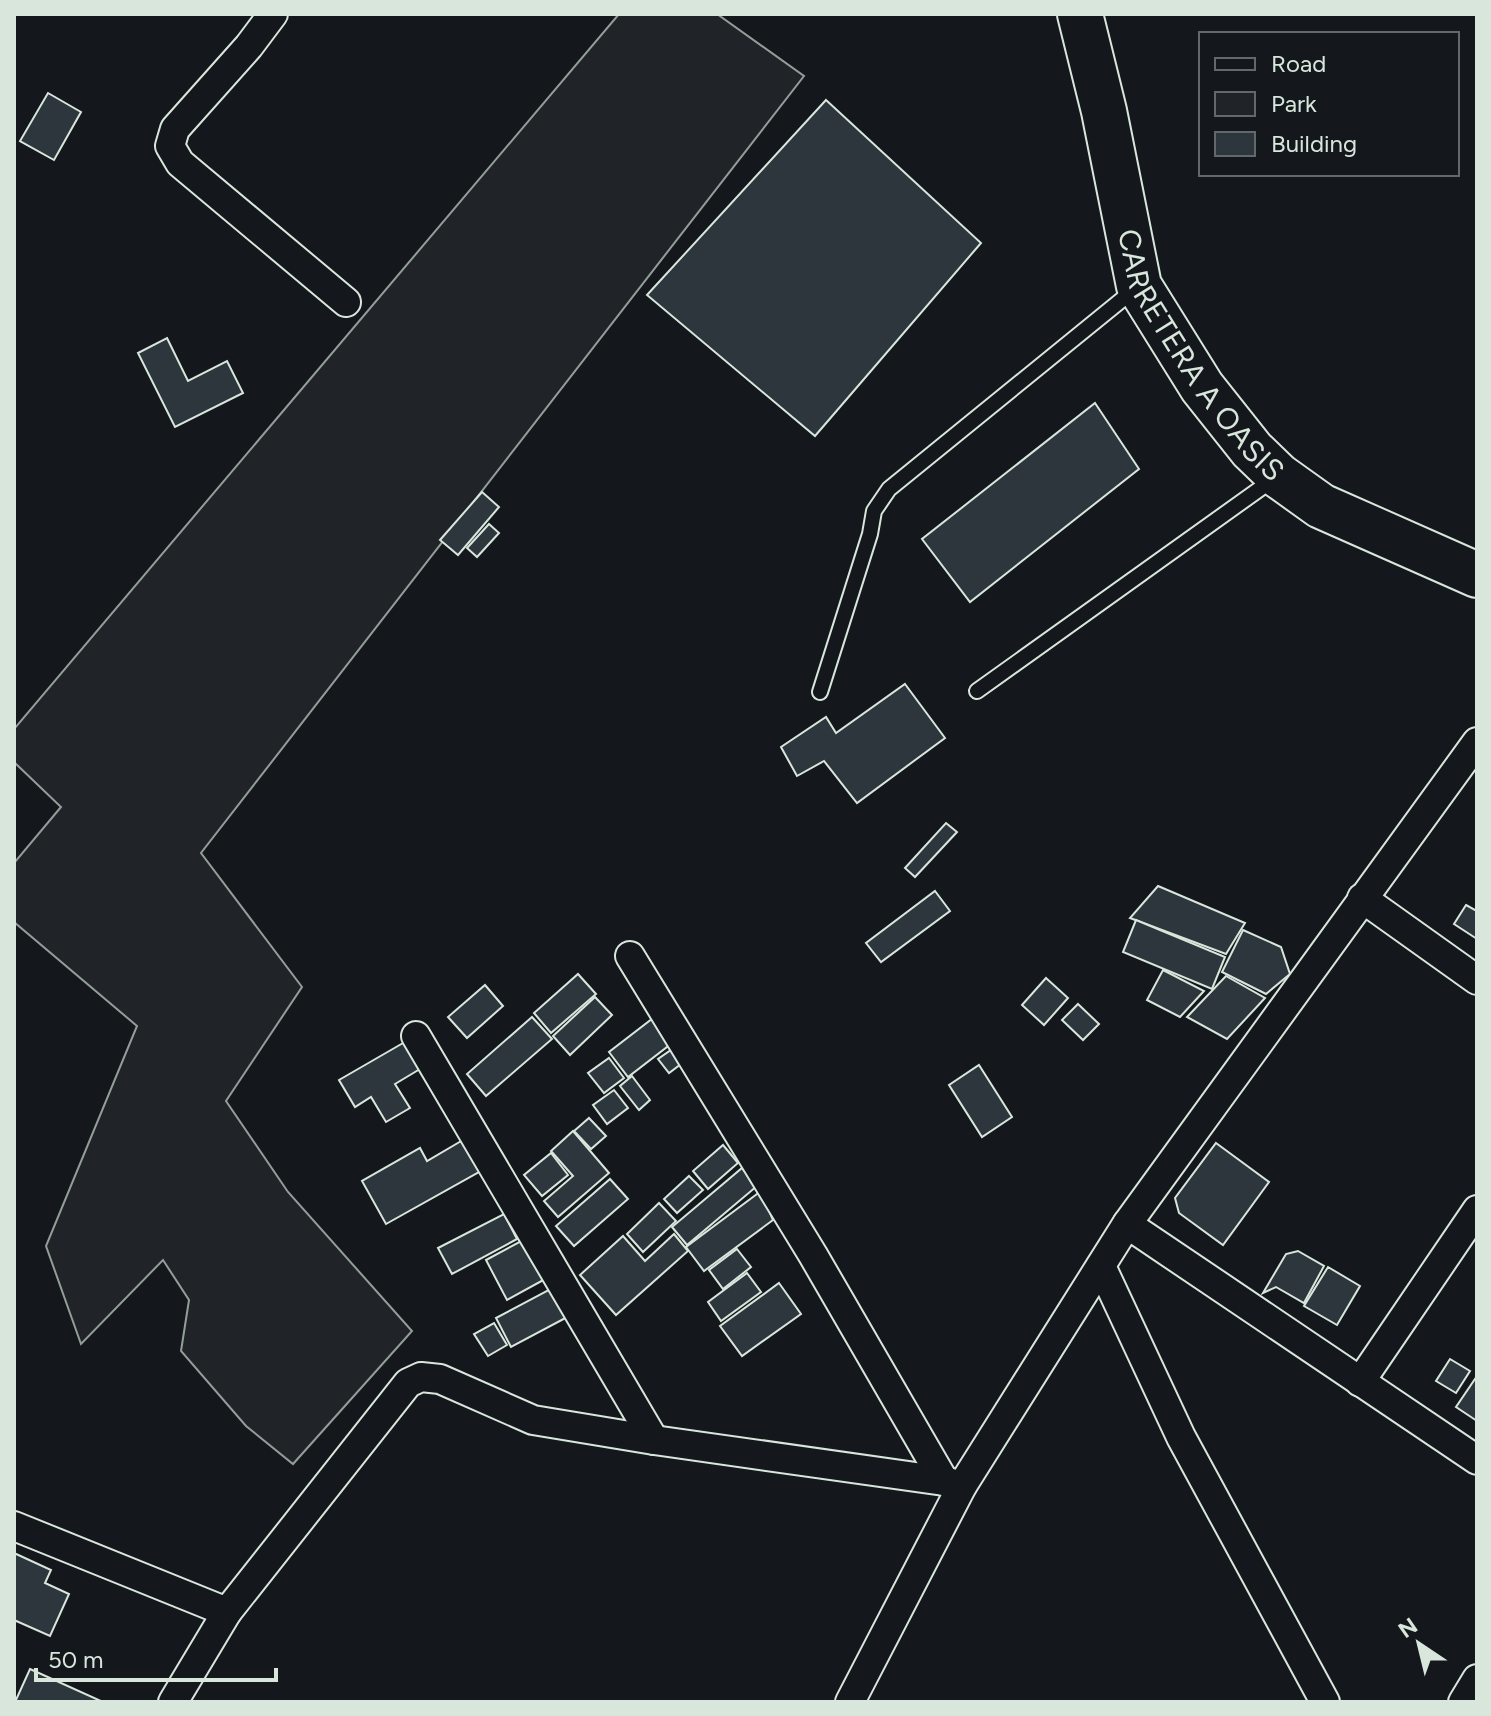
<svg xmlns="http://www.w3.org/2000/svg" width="1491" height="1716" viewBox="0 0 1491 1716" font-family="Figtree,sans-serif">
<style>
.green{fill:#202428;stroke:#939e99;stroke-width:2}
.building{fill:#2c363c;stroke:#d8e6dc;stroke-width:2}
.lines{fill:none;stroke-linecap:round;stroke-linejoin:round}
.lane-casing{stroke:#d8e6dc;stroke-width:18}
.street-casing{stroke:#d8e6dc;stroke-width:32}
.primary-casing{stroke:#d8e6dc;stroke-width:48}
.lane{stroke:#14181c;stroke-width:14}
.street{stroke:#14181c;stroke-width:28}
.primary{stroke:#14181c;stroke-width:44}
.labels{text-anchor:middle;stroke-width:6;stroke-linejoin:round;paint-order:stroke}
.street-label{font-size:30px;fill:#d8e6dc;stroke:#14181c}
</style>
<rect width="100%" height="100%" fill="#14181c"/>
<!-- green -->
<path class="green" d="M619 14H717L804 76 201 853 302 987 226 1101 288 1192 412 1331 293 1464 246 1426 181 1351 189 1300 163 1260 81 1344 46 1246 137 1026 14 922V863L61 807 14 762V729Z"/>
<!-- building -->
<g class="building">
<path d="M48 93 81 112 54 160 20 141Z"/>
<path d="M826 100 981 243 815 436 647 295Z"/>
<path d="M167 338 188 381 227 361 243 393 175 427 138 353Z"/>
<path d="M1095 403 1139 469 970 602 922 539Z"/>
<path d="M482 492 499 507 458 555 440 540Z"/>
<path d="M489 524 499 533 477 557 467 548Z"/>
<path d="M905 684 945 738 857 803 824 761 797 776 781 747 826 717 836 733Z"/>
<path d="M946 823 957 832 915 877 905 868Z"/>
<path d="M1158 886 1245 923 1226 954 1130 918Z"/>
<path d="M935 891 950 911 881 962 866 943Z"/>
<path d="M1466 905 1477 911V939L1454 924Z"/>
<path d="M1136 920 1225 957 1212 989 1123 952Z"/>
<path d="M1243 930 1281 947 1290 974 1266 994 1222 972Z"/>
<path d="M1163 970 1204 991 1180 1017 1147 1000Z"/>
<path d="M578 974 596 994 551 1033 534 1013Z"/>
<path d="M1226 976 1265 998 1227 1039 1187 1017Z"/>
<path d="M1046 978 1068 998 1044 1025 1022 1005Z"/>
<path d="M485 985 503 1006 467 1038 448 1017Z"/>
<path d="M595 997 612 1015 570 1055 553 1036Z"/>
<path d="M1078 1004 1099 1024 1083 1040 1062 1020Z"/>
<path d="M657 1015 676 1040 628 1077 609 1052Z"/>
<path d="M532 1017 552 1039 486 1096 467 1074Z"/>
<path d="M410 1039 425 1066 395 1084 410 1108 386 1122 371 1097 355 1107 339 1080Z"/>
<path d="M671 1050 681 1064 669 1073 658 1059Z"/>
<path d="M609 1058 624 1078 604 1093 588 1073Z"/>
<path d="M979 1065 1012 1117 982 1137 949 1085Z"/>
<path d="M632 1076 650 1100 639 1110 620 1086Z"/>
<path d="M614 1090 628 1108 607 1124 593 1105Z"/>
<path d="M589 1118 606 1136 591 1149 574 1131Z"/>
<path d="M573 1131 609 1173 558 1217 544 1201 573 1176 551 1151Z"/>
<path d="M468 1137 486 1168 386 1224 362 1181 420 1148 427 1161Z"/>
<path d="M1216 1143 1269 1182 1223 1245 1179 1213 1175 1198Z"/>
<path d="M723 1145 738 1163 708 1189 693 1171Z"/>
<path d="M551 1153 568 1175 542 1196 524 1175Z"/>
<path d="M742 1168 757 1186 687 1245 672 1227Z"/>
<path d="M689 1176 703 1190 677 1213 664 1199Z"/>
<path d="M610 1179 628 1199 574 1246 556 1226Z"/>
<path d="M761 1191 773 1220 704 1271 686 1247Z"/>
<path d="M659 1203 676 1221 643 1252 627 1234Z"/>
<path d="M504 1214 517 1239 452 1274 438 1248Z"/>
<path d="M674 1234 688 1251 616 1315 580 1275 623 1236 645 1261Z"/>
<path d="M525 1239 547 1278 507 1300 486 1260Z"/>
<path d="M737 1249 751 1267 723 1289 709 1270Z"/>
<path d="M1298 1251 1324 1266 1304 1303 1276 1287 1263 1293 1286 1254Z"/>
<path d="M1328 1267 1360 1286 1337 1325 1304 1306Z"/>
<path d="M747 1273 761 1292 721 1321 708 1302Z"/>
<path d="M779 1283 801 1314 742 1356 720 1326Z"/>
<path d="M558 1285 573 1314 511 1347 496 1318Z"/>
<path d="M494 1323 507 1345 488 1356 474 1334Z"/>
<path d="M1450 1359 1470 1371 1456 1393 1436 1381Z"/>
<path d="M1477 1376V1421L1456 1407Z"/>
<path d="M14 1553 51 1570 45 1583 69 1594 50 1636 14 1620Z"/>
<path d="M30 1669 101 1701 100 1702H15Z"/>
</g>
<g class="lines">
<defs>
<g id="lane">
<path d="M977 691 1275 478"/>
<path d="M820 692 870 534 874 511 889 489 1135 289"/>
</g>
<g id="street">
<path d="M273 14 249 46 175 129 170 146 180 163 346 302"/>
<path d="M1362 898 1477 980"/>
<path d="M630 956 813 1255 944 1481"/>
<path d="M416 1036 654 1440"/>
<path d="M1127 1224 1477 1460"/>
<path d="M1101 1266 1181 1437 1325 1702"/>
<path d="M1360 1382 1477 1210"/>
<path d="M14 1526 227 1612"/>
<path d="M173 1702 227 1612 408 1383 421 1377 440 1379 533 1420 654 1440 944 1481 962 1486"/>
<path d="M850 1702 962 1486 1127 1224 1477 742"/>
<path d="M1463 1702 1477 1679"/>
</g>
<g id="primary">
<path id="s1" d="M1080 14 1104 111 1139 286 1202 387 1252 450 1279 476 1321 506 1477 575"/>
</g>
</defs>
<!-- lane casing -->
<use href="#lane" class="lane-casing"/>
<!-- street casing -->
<use href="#street" class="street-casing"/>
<!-- primary casing -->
<use href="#primary" class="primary-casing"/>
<!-- lane -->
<use href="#lane" class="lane"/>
<!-- street -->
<use href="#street" class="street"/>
<!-- primary -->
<use href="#primary" class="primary"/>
</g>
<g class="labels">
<!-- street labels -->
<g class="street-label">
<text dy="10" stroke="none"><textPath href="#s1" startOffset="368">CARRETERA A OASIS</textPath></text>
</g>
</g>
<!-- border -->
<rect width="1491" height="1716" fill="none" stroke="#d8e6dc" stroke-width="32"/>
<!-- legend -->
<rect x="1199" y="32" width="260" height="144" fill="#14181c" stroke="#626a69" stroke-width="2"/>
<rect x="1215" y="58" width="40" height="12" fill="#14181c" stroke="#626a69" stroke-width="2"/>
<text x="1271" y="72" font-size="24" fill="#d8e6dc">Road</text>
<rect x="1215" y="92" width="40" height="24" fill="#202428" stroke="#626a69" stroke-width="2"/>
<text x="1271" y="112" font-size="24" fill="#d8e6dc">Park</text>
<rect x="1215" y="132" width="40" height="24" fill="#2c363c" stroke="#626a69" stroke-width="2"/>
<text x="1271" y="152" font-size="24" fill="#d8e6dc">Building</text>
<!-- north arrow -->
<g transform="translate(1419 1644) rotate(325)" stroke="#14181c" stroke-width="6" paint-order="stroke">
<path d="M0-6L14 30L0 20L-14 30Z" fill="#d8e6dc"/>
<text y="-12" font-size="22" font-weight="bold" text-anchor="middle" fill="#d8e6dc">N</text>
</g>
<!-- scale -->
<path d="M36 1668v12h240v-12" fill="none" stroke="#d8e6dc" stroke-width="4"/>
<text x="48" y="1668" font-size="24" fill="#d8e6dc" stroke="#14181c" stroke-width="6" paint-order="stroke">50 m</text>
</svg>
